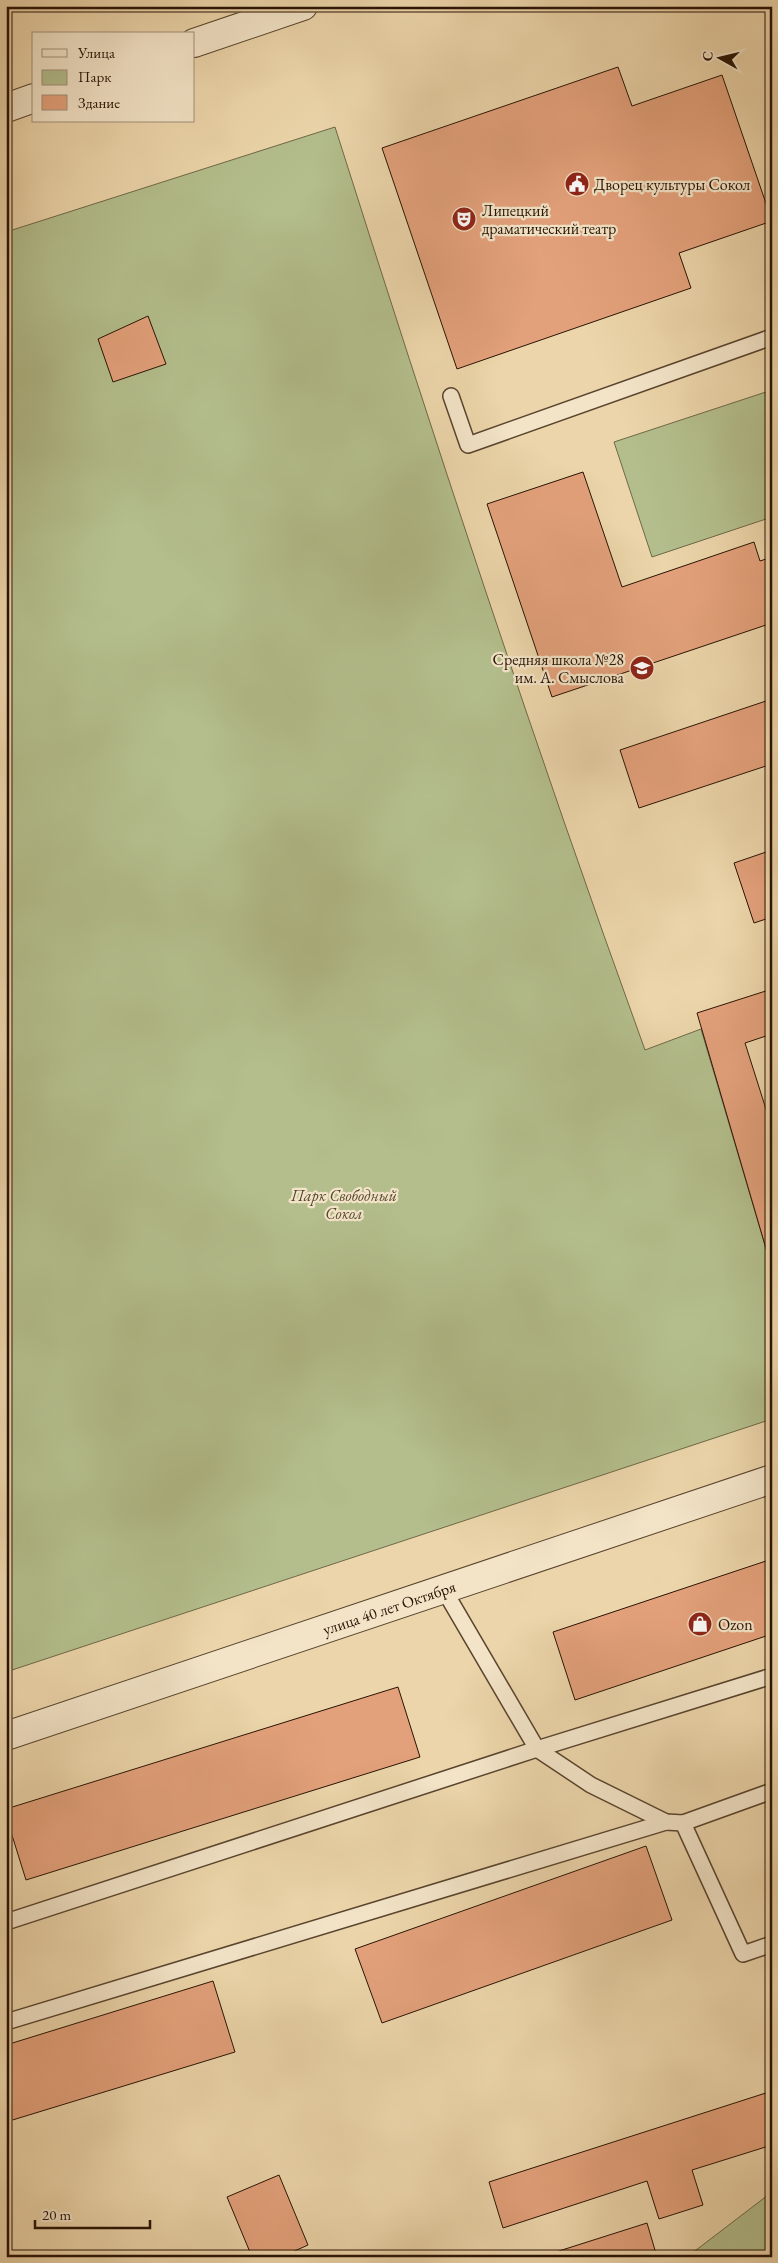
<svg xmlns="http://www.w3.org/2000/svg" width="778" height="2263" viewBox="0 0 778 2263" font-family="'EB Garamond',serif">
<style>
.green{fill:#b3be8c;stroke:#6e6848}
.building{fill:#e3a17b;stroke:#281304}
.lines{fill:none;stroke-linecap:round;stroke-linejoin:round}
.service-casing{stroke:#59442e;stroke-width:18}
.tertiary-casing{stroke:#59442e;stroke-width:30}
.service{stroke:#f3e4c8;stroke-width:15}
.tertiary{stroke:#f3e4c8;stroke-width:28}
.labels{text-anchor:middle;stroke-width:4.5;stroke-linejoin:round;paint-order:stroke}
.poi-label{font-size:16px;fill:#281304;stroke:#f3e4c8;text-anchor:start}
.park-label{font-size:16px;font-style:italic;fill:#52462d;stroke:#f3e4c8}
.street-label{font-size:16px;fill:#281304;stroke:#f3e4c8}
</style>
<rect width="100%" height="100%" fill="#ecd5aa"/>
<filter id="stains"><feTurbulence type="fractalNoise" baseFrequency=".004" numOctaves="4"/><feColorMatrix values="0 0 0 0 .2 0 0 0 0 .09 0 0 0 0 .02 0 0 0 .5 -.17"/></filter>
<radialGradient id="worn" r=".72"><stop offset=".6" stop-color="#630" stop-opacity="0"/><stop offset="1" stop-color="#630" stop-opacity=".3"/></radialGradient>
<!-- green -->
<g class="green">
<path d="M335 127C433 436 534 744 645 1050L701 1029 772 1269V1419L6 1672V232Z"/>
<path d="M772 390V517L652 557 614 442Z"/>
<path d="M772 2192V2257H687Z"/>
</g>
<!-- building -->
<g class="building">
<path d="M618 67 632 106 722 75 772 221 679 253 691 288 457 369 382 148Z"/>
<path d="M148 316 166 364 113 382 98 339Z"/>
<path d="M583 472 622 587 754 542 760 561 772 557V623L552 697 487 504Z"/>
<path d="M772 699V764L639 808 620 750Z"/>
<path d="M772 850V917L754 923 734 863Z"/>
<path d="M772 989V1034L745 1043 772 1128V1269L697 1013Z"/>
<path d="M772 1559V1634L575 1700 553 1632Z"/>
<path d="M398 1687 420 1757 26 1880 6 1816V1809Z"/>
<path d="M772 1805V1826L766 1807Z"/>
<path d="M646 1846 672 1920 382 2023 355 1949Z"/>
<path d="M213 1981 235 2052 6 2122V2045Z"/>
<path d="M772 2091V2145L692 2170 703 2205 659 2219 647 2181 503 2228 489 2182Z"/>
<path d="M279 2175 308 2245 281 2257H252L227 2197Z"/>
<path d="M647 2223 657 2257H540Z"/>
</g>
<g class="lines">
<defs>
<g id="service">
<path d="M451 396 468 445 772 337"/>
<path d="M444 1590 537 1749 591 1785 666 1822 683 1823 743 1954 772 1944"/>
<path d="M683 1823 772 1791"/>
<path d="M6 1922 537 1749 772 1676"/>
<path d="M6 2022 666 1822"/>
</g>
<g id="tertiary">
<path d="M194 43 303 6"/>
<path d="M6 108 34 98"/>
<path id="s1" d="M6 1736 772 1479"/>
</g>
</defs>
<!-- service casing -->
<use href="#service" class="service-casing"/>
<!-- tertiary casing -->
<use href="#tertiary" class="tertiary-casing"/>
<!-- service -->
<use href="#service" class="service"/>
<!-- tertiary -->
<use href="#tertiary" class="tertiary"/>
</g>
<!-- icons -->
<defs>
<symbol id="civic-disc" viewBox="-11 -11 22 22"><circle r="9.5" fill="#8f2418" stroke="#f3e4c8"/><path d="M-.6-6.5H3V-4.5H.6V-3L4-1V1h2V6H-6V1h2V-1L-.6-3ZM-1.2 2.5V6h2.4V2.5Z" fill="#fff"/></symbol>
<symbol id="theatre-disc" viewBox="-11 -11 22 22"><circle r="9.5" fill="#8f2418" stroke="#f3e4c8"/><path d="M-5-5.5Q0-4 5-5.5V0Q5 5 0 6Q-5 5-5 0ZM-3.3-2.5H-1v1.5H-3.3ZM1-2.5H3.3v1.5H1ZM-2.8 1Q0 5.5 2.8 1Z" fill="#fff"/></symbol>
<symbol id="school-disc" viewBox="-11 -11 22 22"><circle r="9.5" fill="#8f2418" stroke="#f3e4c8"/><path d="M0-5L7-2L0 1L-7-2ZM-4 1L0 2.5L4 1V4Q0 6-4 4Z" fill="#fff"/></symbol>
<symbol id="shop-disc" viewBox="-11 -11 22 22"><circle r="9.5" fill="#8f2418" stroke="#f3e4c8"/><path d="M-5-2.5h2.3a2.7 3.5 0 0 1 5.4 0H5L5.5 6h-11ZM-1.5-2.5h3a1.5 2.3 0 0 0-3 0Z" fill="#fff"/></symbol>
</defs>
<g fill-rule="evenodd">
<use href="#civic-disc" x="563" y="170" width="28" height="28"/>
<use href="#theatre-disc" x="450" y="205" width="28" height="28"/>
<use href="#school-disc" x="628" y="654" width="28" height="28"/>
<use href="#shop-disc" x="686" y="1610" width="28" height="28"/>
</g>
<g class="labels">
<!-- poi labels -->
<g class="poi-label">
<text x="594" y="190">Дворец культуры Сокол</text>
<text x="482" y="216">Липецкий<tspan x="482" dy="18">драматический театр</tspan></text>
<text x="624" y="665" text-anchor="end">Средняя школа №28<tspan x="624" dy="18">им. А. Смыслова</tspan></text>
<text x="718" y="1630">Ozon</text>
</g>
<!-- park labels -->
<g class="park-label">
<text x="344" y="1201">Парк Свободный<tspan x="344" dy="18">Сокол</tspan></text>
</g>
<!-- street labels -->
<g class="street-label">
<text dy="6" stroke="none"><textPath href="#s1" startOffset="404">улица 40 лет Октября</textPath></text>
</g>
</g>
<!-- margin -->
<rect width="778" height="2263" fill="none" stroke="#ecd5aa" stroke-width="25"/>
<rect x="8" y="8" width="763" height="2248" fill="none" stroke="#281304" stroke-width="2.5"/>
<rect x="12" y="12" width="753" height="2238" fill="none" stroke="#281304"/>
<!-- legend -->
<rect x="32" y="32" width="162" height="90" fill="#f3e4c8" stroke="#a2907a"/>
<rect x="42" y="49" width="25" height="8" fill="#f3e4c8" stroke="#a2907a"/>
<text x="78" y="58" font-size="15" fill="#281304">Улица</text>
<rect x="42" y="70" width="25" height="15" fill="#b3be8c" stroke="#a2907a"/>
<text x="78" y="82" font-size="15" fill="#281304">Парк</text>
<rect x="42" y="95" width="25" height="15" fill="#e3a17b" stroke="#a2907a"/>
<text x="78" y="108" font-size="15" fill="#281304">Здание</text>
<!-- north arrow -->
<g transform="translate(720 58) rotate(278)" stroke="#f3e4c8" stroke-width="4" paint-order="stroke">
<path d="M0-4L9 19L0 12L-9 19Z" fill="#281304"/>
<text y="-8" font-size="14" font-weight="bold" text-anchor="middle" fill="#281304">С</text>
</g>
<!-- scale -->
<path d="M35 2220v8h115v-8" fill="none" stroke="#281304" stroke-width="2.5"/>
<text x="42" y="2220" font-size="15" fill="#281304" stroke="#f3e4c8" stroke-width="4" paint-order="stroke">20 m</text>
<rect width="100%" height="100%" filter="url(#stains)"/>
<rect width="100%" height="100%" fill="url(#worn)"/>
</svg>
